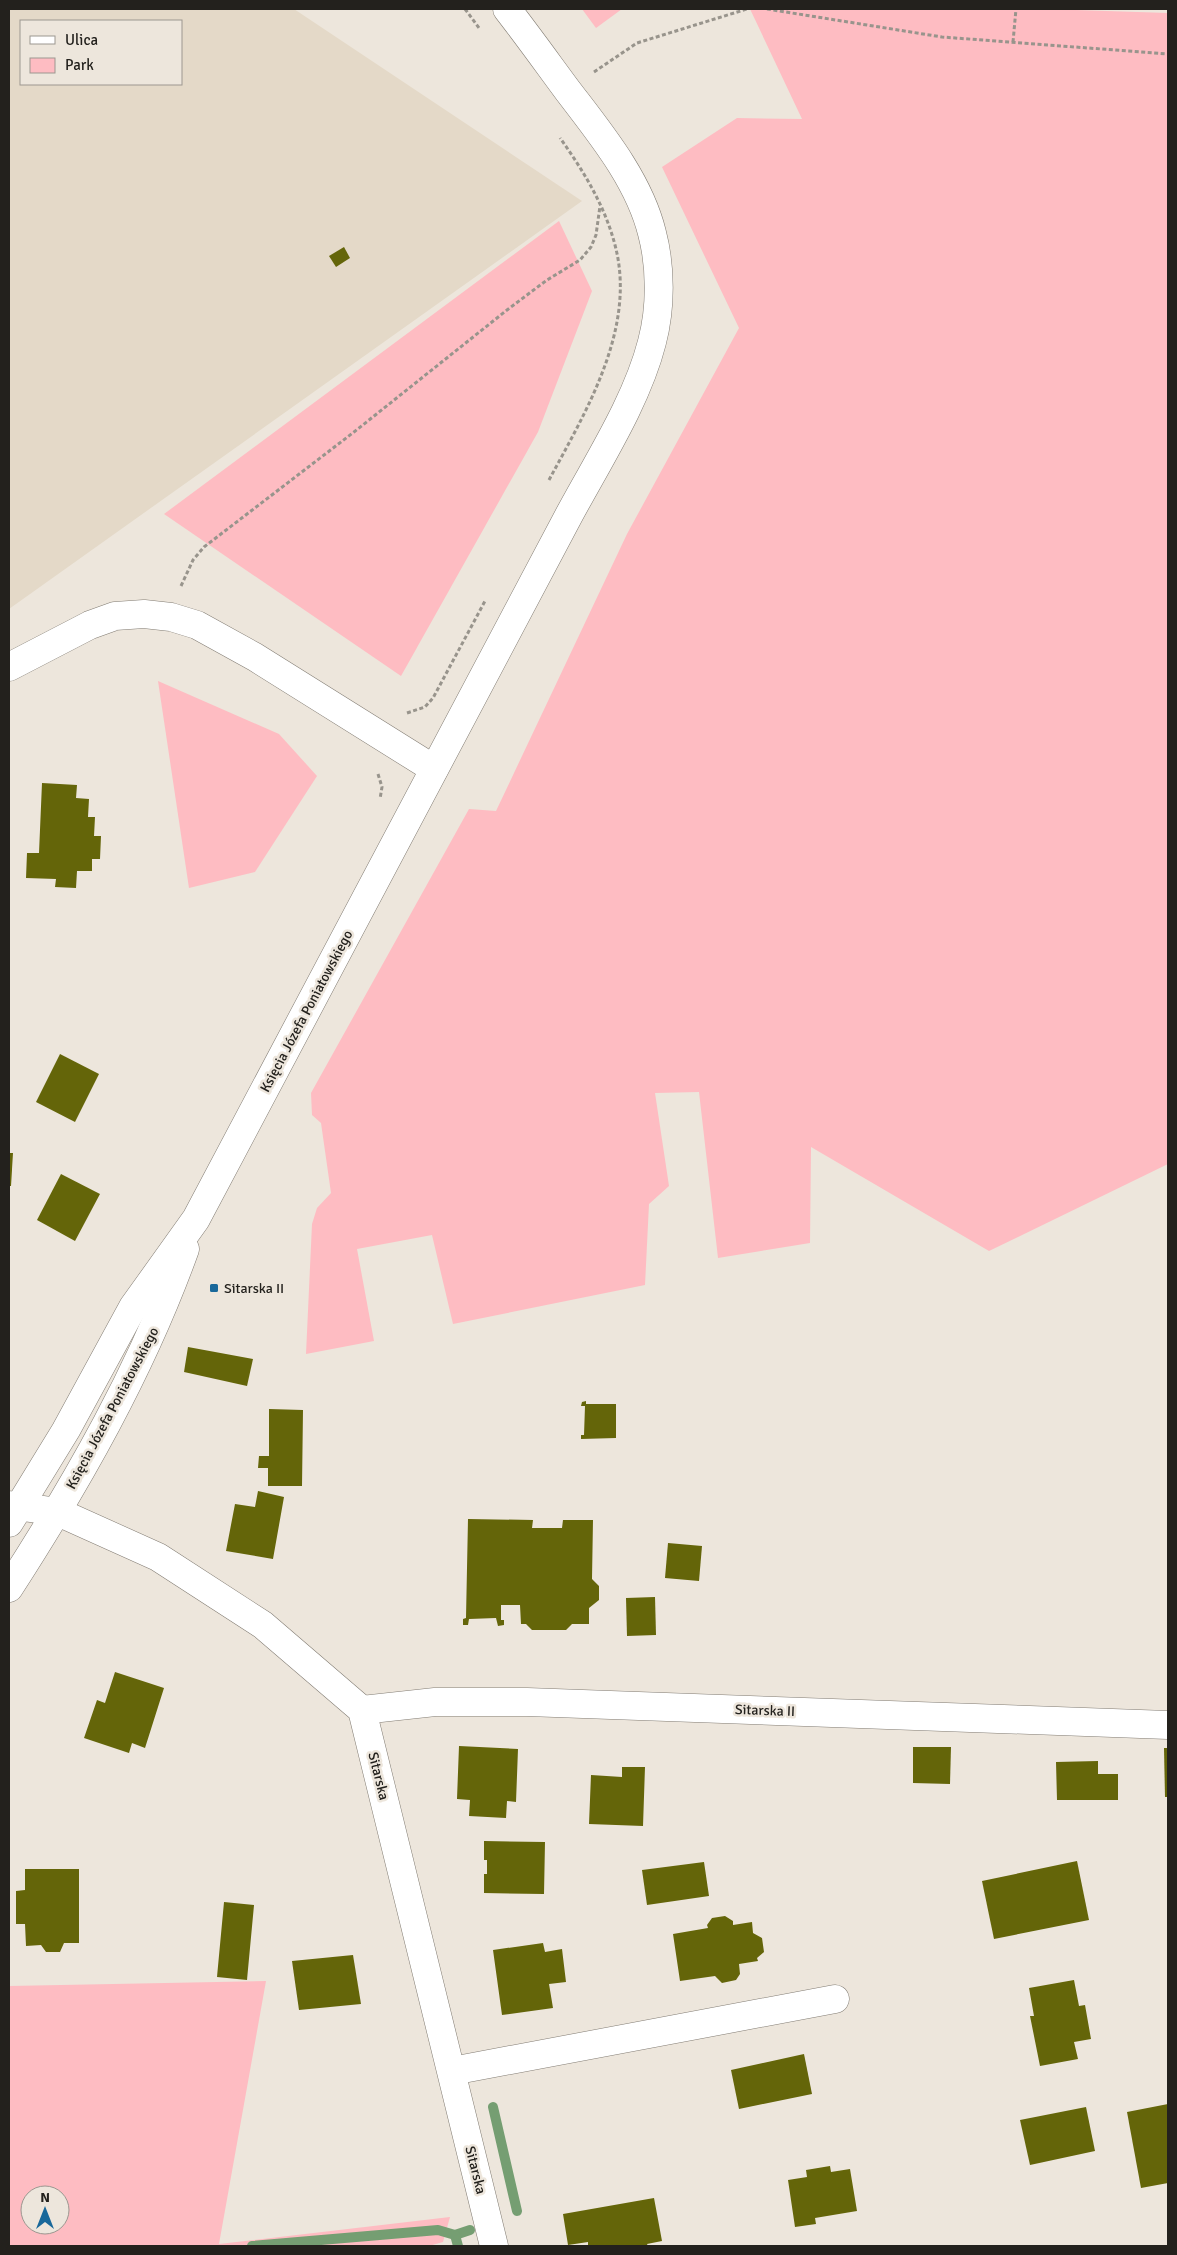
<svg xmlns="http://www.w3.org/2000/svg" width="1177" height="2255" viewBox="0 0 1177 2255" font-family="Signika,sans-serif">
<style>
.built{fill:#e4d9c8;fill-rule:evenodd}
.green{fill:#febcc2;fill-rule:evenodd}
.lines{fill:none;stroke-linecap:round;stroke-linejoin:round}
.stream{stroke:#759e72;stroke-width:10}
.building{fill:#646509}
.minor-casing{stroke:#827c73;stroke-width:29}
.path{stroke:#98948c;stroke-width:3;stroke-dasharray:4 2.5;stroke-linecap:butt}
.minor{stroke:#fff;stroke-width:28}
.poi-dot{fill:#19689a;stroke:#ede6dc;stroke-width:2}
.labels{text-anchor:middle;stroke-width:5;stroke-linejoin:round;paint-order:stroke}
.street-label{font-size:14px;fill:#23211d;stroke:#ede6dc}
.poi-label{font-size:14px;fill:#23211d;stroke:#ede6dc;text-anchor:start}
</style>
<rect width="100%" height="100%" fill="#ede6dc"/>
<!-- built -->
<path class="built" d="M9 9H294L582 201 9 609ZM21 21H181V84H21Z"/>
<!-- green -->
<g class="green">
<path d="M582 9H622L596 28Z"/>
<path d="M750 9H1045L1168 13V1164L989 1251 811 1147 810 1243 718 1258 699 1092 655 1093 669 1186 649 1204 645 1285 453 1324 432 1235 357 1249 374 1341 306 1354 312 1224 317 1208 331 1193 321 1123 312 1115 311 1093 469 809 496 811 627 534 739 328 662 167 737 118 802 119Z"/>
<path d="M559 221 592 291 538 432 401 676 164 514Z"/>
<path d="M158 681 279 734 317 776 255 872 189 888Z"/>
<path d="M266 1981 219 2244 450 2217 443 2242 429 2246H9V1986ZM30 2195H60V2225H30Z"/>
</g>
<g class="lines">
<!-- stream -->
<g class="stream">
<path d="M493 2107 517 2211"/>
<path d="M455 2235 470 2230"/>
<path d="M252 2246 438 2230 455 2235 458 2246"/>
</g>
</g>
<!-- building -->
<g class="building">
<path d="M344 247 350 258 336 267 329 256Z"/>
<path d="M42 783 77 785 76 798 89 799 88 817H95L94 836H101L100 859H92V871H77L76 888 55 887 56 879 26 878 27 853H39Z"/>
<path d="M60 1054 99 1074 75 1122 36 1102Z"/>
<path d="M9 1153H13L11 1186H9Z"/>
<path d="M61 1174 100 1194 75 1241 37 1220Z"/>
<path d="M188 1347 253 1359 247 1386 184 1372Z"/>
<path d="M586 1401V1404H616V1438L581 1439V1435H584L585 1406H581L582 1402Z"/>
<path d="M269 1409 303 1410 302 1486H268V1468H258L259 1456H269Z"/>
<path d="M258 1491 284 1497 273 1559 226 1551 235 1504 255 1507Z"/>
<path d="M468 1519 533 1520 532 1528H562L563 1520H593L592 1579 599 1586V1600L589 1608V1624H572L566 1630H532L526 1624H521L520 1605H501V1620H504V1625L498 1626 496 1618 469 1619 468 1625H463V1619L466 1618Z"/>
<path d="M668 1543 702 1546 699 1581 665 1578Z"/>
<path d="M655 1597 656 1635 627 1636 626 1598Z"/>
<path d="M115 1672 164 1688 145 1748 132 1743 129 1753 84 1738 97 1700 105 1703Z"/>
<path d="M459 1746 518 1749 516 1802 507 1801 506 1818 469 1816 470 1800 457 1799Z"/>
<path d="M913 1747H951L950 1784 913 1783Z"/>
<path d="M1164 1748H1168V1797H1165Z"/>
<path d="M1098 1761V1774H1118V1800H1057L1056 1762Z"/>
<path d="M622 1767H645L643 1826 589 1824 591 1775 622 1777Z"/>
<path d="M484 1841 545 1842 544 1894 484 1893V1874H487V1860H484Z"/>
<path d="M1077 1861 1089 1920 994 1939 982 1881Z"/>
<path d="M704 1862 709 1896 647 1905 642 1870Z"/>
<path d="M25 1869H79V1943H64L60 1952H46L41 1945 26 1946 25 1924H16V1891L25 1890Z"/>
<path d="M224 1902 254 1905 247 1980 217 1977Z"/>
<path d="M725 1916 733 1921V1925L752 1922 753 1933 762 1938 764 1952 757 1958 758 1961 739 1964 740 1974 736 1980 722 1983 715 1976 680 1981 673 1934 708 1928 707 1925 712 1918Z"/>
<path d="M543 1943 545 1952 562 1949 566 1982 549 1984 553 2008 502 2015 493 1950Z"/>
<path d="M353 1955 361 2004 299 2010 292 1961Z"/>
<path d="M1074 1980 1079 2006 1085 2005 1091 2039 1074 2042 1078 2059 1040 2066 1030 2016H1034L1029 1988Z"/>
<path d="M804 2054 812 2094 739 2109 731 2070Z"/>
<path d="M1168 2104V2183L1141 2188 1127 2112Z"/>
<path d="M1086 2107 1095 2151 1030 2165 1020 2120Z"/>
<path d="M830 2166 831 2172 850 2169 857 2211 815 2218 816 2224 795 2227 788 2180 807 2177 806 2170Z"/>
<path d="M654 2198 662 2241 647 2244 648 2246H588V2242L568 2245 563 2214Z"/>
</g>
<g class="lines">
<defs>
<g id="minor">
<path d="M9 667 90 625 115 616 144 614 171 617 197 625 255 657 434 769"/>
<path d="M9 1505 58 1512 158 1557 263 1625 362 1710 494 2246"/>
<path d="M9 1523 66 1430 133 1307 196 1219 569 515C598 461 637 401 652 342 661 308 661 267 652 233 639 180 600 133 568 91 548 64 528 36 507 9"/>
<path d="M9 1588C78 1481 142 1369 185 1249"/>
<path d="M362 1710 435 1702H527L1168 1725"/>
<path d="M452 2071 835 1999"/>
</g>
</defs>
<!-- minor casing -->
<use href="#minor" class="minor-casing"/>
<!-- path -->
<g class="path">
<path d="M465 9 479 28"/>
<path d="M767 9 942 37 1168 54"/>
<path d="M1013 42 1016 9"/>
<path d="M594 72 637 43 747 9"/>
<path d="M549 480C586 411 637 328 615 245 605 206 583 170 560 138"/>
<path d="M181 586 193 560 204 547 354 432 507 310 547 280 580 260 591 247 596 235 600 206"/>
<path d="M407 713 425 707 433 698 485 601"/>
<path d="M378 774 382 787 380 799"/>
</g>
<!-- minor -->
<use href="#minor" class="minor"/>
</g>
<!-- markers -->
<rect class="poi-dot" x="209" y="1283" width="10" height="10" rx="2.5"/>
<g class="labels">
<!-- street labels -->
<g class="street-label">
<text transform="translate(306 1011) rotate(-62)" y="5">Księcia Józefa Poniatowskiego</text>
<text transform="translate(112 1408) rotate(-62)" y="5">Księcia Józefa Poniatowskiego</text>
<text transform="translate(765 1710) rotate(2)" y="5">Sitarska II</text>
<text transform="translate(379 1776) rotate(76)" y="5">Sitarska</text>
<text transform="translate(476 2170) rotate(76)" y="5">Sitarska</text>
</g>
<!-- poi labels -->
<g class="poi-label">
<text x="224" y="1293">Sitarska II</text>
</g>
</g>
<!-- border -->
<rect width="1177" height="2255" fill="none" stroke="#23211d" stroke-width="20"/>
<!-- legend -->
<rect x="20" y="20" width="162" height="65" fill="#ede6dc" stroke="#9c9790"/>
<rect x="30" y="36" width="25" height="8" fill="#ffffff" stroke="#9c9790"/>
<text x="65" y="45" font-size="15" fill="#23211d">Ulica</text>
<rect x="30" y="58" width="25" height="15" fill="#febcc2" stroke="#9c9790"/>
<text x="65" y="70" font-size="15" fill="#23211d">Park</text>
<!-- north arrow -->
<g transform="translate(45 2210)"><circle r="24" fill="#ede6dc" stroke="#9c9790"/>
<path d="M0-4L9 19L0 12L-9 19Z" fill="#19689a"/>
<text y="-8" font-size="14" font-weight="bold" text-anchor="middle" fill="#23211d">N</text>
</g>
</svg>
